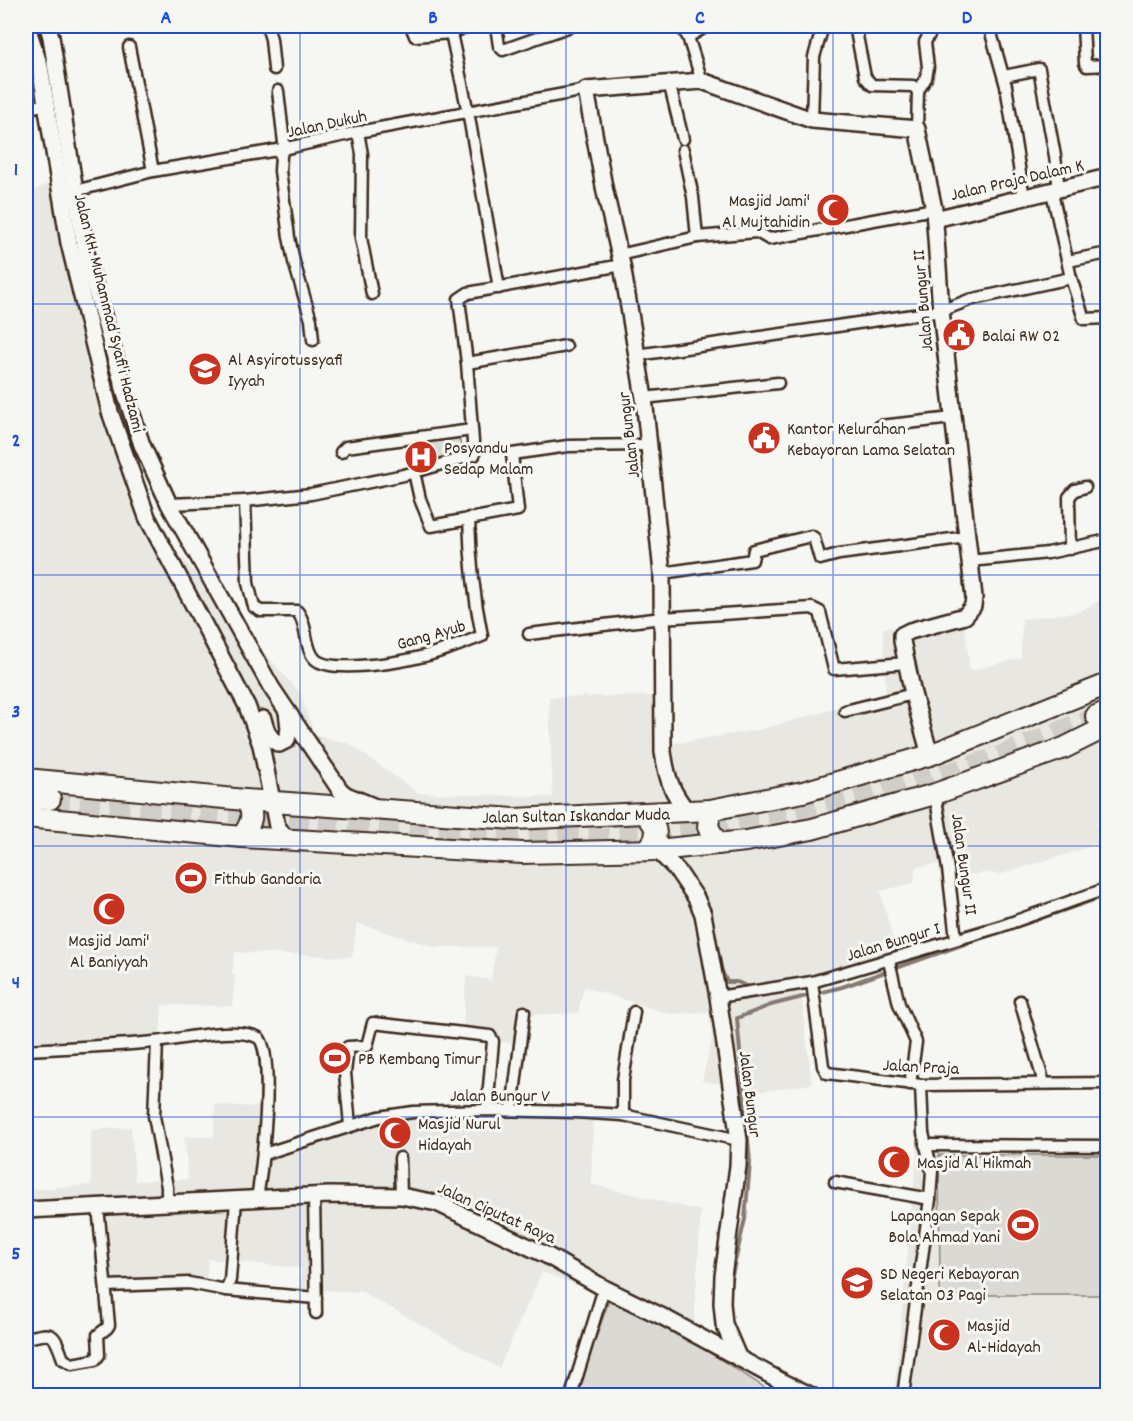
<svg xmlns="http://www.w3.org/2000/svg" width="1133" height="1421" viewBox="0 0 1133 1421" font-family="Dekko,sans-serif">
<style>
.built{fill:#e8e7e2}
.green{fill:#dad9d3;stroke:#8a8278;stroke-width:1.5}
.lines{fill:none;stroke-linecap:round;stroke-linejoin:round}
.stream{stroke:#857a71;stroke-width:4}
.highway-tunnel{stroke:#d1cdc8;stroke-width:20;stroke-dasharray:20 10;stroke-linecap:butt}
.street-casing{stroke:#3b2a1e;stroke-width:15}
.secondary-casing{stroke:#3b2a1e;stroke-width:20}
.highway-casing{stroke:#3b2a1e;stroke-width:24}
.street{stroke:#f6f6f2;stroke-width:10}
.secondary{stroke:#f6f6f2;stroke-width:15}
.highway{stroke:#f6f6f2;stroke-width:20}
.grid{fill:none;stroke:#1d4ed8;stroke-width:1.5;stroke-opacity:0.55}
.labels{text-anchor:middle;stroke-width:6;stroke-linejoin:round;paint-order:stroke}
.street-label{font-size:18px;fill:#3b2a1e;stroke:#f6f6f2}
.poi-label{font-size:18px;fill:#3b2a1e;stroke:#f6f6f2;text-anchor:start}
.neatline{fill:none;stroke:#1d4ed8;stroke-width:2}
.grid-label{font-size:20px;text-anchor:middle;font-weight:bold;fill:#1d4ed8}
</style>
<rect width="100%" height="100%" fill="#f6f6f2"/>
<filter id="ink" filterUnits="userSpaceOnUse"><feTurbulence type="fractalNoise" baseFrequency=".0167" numOctaves="2"/><feDisplacementMap in="SourceGraphic" scale="12" xChannelSelector="R" yChannelSelector="G"/><feConvolveMatrix kernelMatrix="1 2 1 2 8 2 1 2 1" color-interpolation-filters="sRGB"/></filter>
<g filter="url(#ink)">
<!-- built -->
<g class="built">
<path d="M56 180 103 388 147 518 299 692 315 736 348 743 418 793 553 797 549 697 655 696 664 745 758 730 886 695 883 628 964 620 970 671 1021 658 1022 619 1079 612 1107 597 1108 818 1096 822 1099 844 1001 874 985 873 953 876 944 863 915 867 914 883 880 891 896 951 800 986 812 1084 747 1093 741 1087 702 1081 712 1039 709 1012 669 1014 584 987 578 1013 525 1015 523 1046 463 1033 466 976 491 980 496 947H434L357 923 352 957 235 952 232 974 235 975 232 1006 162 1005 160 1036 127 1045 78 1042 26 1044V954L28 910 26 909V194Z"/>
<path d="M215 1105 259 1107 258 1161 358 1116 424 1109 593 1115 591 1184 701 1211 693 1342 611 1298 542 1272 499 1368 362 1292 300 1289 301 1268 208 1259 206 1283 103 1284 99 1217 26 1218V1190L91 1185V1130L131 1127 135 1181 188 1179 184 1136 214 1137Z"/>
<path d="M918 1143H1107V1395L894 1396Z"/>
</g>
<!-- green -->
<g class="green">
<path d="M458 432 463 456 432 463 427 438Z"/>
<path d="M333 1046 343 1048 338 1071 328 1069Z"/>
<path d="M939 1155H1107V1295H940Z"/>
<path d="M610 1298 693 1342 775 1394V1396H575Z"/>
</g>
<g class="lines">
<!-- stream -->
<g class="stream">
<path d="M1015 927 1108 895"/>
<path d="M958 933 1011 917"/>
<path d="M720 967 727 982H737L752 988"/>
<path d="M729 1287 745 1219 750 1163 737 1018 771 1005 842 987 993 934"/>
</g>
<!-- highway-tunnel -->
<path class="highway-tunnel" d="M50 799 471 832 662 834 720 828 797 813 930 779 997 757 1096 716"/>
<defs>
<g id="street">
<path d="M267 26 271 39 274 69"/>
<path d="M411 26 415 36 451 33 469 117 499 288"/>
<path d="M496 26 499 46 503 50 571 26"/>
<path d="M681 26 688 37 702 81"/>
<path d="M855 26 865 77 872 85 913 86 918 91"/>
<path d="M989 26 1006 86 1024 198"/>
<path d="M1083 26 1085 63 1087 66 1108 65"/>
<path d="M451 33 468 26"/>
<path d="M688 37 707 26"/>
<path d="M129 47 153 171"/>
<path d="M1004 76 1039 69 1055 156 1059 190"/>
<path d="M669 82 683 139"/>
<path d="M278 91 284 143 281 156 280 171 289 237 294 262 311 320 313 340"/>
<path d="M26 109 46 104"/>
<path d="M812 120 814 57 823 26"/>
<path d="M917 129 918 91 926 78 928 67 925 42 934 26"/>
<path d="M358 132 362 154 361 238 372 294"/>
<path d="M683 150 693 197 697 237"/>
<path d="M75 191 153 171 283 149 358 132 586 90"/>
<path d="M1052 192 1071 278 1084 319 1108 318"/>
<path d="M619 255 697 237 757 232 769 239 934 209"/>
<path d="M1068 261 1108 253"/>
<path d="M637 355 941 311 969 300 1071 278"/>
<path d="M467 363 566 346"/>
<path d="M644 398 778 383"/>
<path d="M880 426 953 418"/>
<path d="M341 452 346 447 472 430"/>
<path d="M414 472 420 499 431 526 518 510 512 454 568 446 648 445"/>
<path d="M245 501 311 494 404 475 474 455 467 363 459 299 468 293 622 265"/>
<path d="M169 504 245 501 248 583 254 607 261 611H297C308 624 304 648 315 659 330 674 400 662 420 657 441 652 462 644 482 636 474 597 470 559 469 518"/>
<path d="M1070 549 1069 497 1075 490 1085 487"/>
<path d="M970 561 1048 553 1108 540"/>
<path d="M662 573 752 560 754 550 811 536 814 538 820 559 839 554 967 537"/>
<path d="M529 634 662 618 812 608 820 612 834 669 906 663"/>
<path d="M845 711 913 694"/>
<path d="M935 794 948 869 956 939"/>
<path d="M889 961 899 1004 916 1042 910 1084"/>
<path d="M812 982 823 1066 827 1073 921 1085 1108 1083"/>
<path d="M718 997 812 982 999 927 1108 888"/>
<path d="M1020 1001 1044 1083"/>
<path d="M157 1042 154 1116 167 1187V1202"/>
<path d="M26 1050C68 1048 112 1046 154 1042 181 1040 235 1025 259 1038 275 1056 262 1172 257 1198"/>
<path d="M512 1110 524 1012"/>
<path d="M623 1115V1080L634 1012"/>
<path d="M350 1125 345 1073 348 1047 367 1046 373 1023 490 1036 493 1041 487 1110"/>
<path d="M925 1145 1108 1146"/>
<path d="M264 1154 379 1117 413 1112 487 1110 574 1112 623 1115 739 1140"/>
<path d="M400 1158 401 1196"/>
<path d="M835 1182 930 1199"/>
<path d="M314 1196 316 1313"/>
<path d="M106 1286 189 1283 226 1290 230 1280 236 1200"/>
<path d="M226 1290 316 1298"/>
<path d="M26 1338C54 1332 53 1331 63 1359L72 1364 95 1360 99 1355 98 1335 107 1328 109 1325 98 1206"/>
<path d="M571 1396 604 1288"/>
<path d="M903 1396 930 1199 932 1171 923 1133 921 1085"/>
</g>
<g id="secondary">
<path d="M27 26 40 67 69 243 110 412 147 517 247 706 261 745 277 826 286 839"/>
<path d="M48 26 51 37 75 191 88 263 127 399 142 445 169 504 271 687 340 790 346 795 373 806"/>
<path d="M935 219 1108 177"/>
<path d="M263 719C266 730 268 738 279 744L287 740 289 728 287 711"/>
<path d="M688 812C671 792 667 778 663 752L662 573 644 398 622 265 605 192 586 90 702 81 812 120 917 129 934 209 941 311 974 597 973 606 965 616 910 631 902 635V641L913 694 930 755"/>
<path d="M657 850 677 870 696 898 703 914 718 997 739 1140 738 1166 723 1276 722 1303 724 1324 738 1357"/>
<path d="M26 1210 329 1195 401 1196 437 1203 548 1256 604 1288 663 1317 781 1381 812 1396"/>
</g>
<g id="highway">
<path d="M1096 716 1108 711"/>
<path d="M26 779 245 800 514 819 710 810 803 792 930 755 1108 684"/>
<path d="M26 798 50 799"/>
<path d="M710 810 708 827 718 844"/>
<path d="M646 815C659 829 659 836 647 850"/>
<path d="M26 817 242 837 522 853 657 850 746 841 812 829 935 794 1064 748 1108 726"/>
<path d="M242 837C251 824 256 813 245 800"/>
</g>
</defs>
<!-- street casing -->
<use href="#street" class="street-casing"/>
<!-- secondary casing -->
<use href="#secondary" class="secondary-casing"/>
<!-- highway casing -->
<use href="#highway" class="highway-casing"/>
<!-- street -->
<use href="#street" class="street"/>
<!-- secondary -->
<use href="#secondary" class="secondary"/>
<!-- highway -->
<use href="#highway" class="highway"/>
</g>
</g>
<!-- grid -->
<path class="grid" d="M300 26V1396M566 26V1396M833 26V1396M26 304H1108M26 575H1108M26 846H1108M26 1117H1108"/>
<!-- icons -->
<defs>
<symbol id="mosque-disc" viewBox="-11 -11 22 22"><circle r="9.5" fill="#c8321e" stroke="#f6f6f2"/><path d="M3.5-4.9A6 6 0 1 0 3.5 4.9A5 5 0 1 1 3.5-4.9Z" fill="#fff"/></symbol>
<symbol id="civic-disc" viewBox="-11 -11 22 22"><circle r="9.5" fill="#c8321e" stroke="#f6f6f2"/><path d="M-.6-6.5H3V-4.5H.6V-3L4-1V1h2V6H-6V1h2V-1L-.6-3ZM-1.2 2.5V6h2.4V2.5Z" fill="#fff"/></symbol>
<symbol id="school-disc" viewBox="-11 -11 22 22"><circle r="9.5" fill="#c8321e" stroke="#f6f6f2"/><path d="M0-5L7-2L0 1L-7-2ZM-4 1L0 2.5L4 1V4Q0 6-4 4Z" fill="#fff"/></symbol>
<symbol id="hospital-disc" viewBox="-11 -11 22 22"><circle r="9.5" fill="#c8321e" stroke="#f6f6f2"/><path d="M-5-5h3v3.5h4V-5h3V5h-3V1.5h-4V5h-3Z" fill="#fff"/></symbol>
<symbol id="stadium-disc" viewBox="-11 -11 22 22"><circle r="9.5" fill="#c8321e" stroke="#f6f6f2"/><path d="M0-5a6.5 5 0 1 0 0 10a6.5 5 0 1 0 0-10ZM-3.5-1.8h7v3.6h-7Z" fill="#fff"/></symbol>
</defs>
<g fill-rule="evenodd">
<use href="#mosque-disc" x="814" y="191" width="38" height="38"/>
<use href="#civic-disc" x="940" y="316" width="38" height="38"/>
<use href="#school-disc" x="186" y="350" width="38" height="38"/>
<use href="#civic-disc" x="745" y="419" width="38" height="38"/>
<use href="#hospital-disc" x="402" y="438" width="38" height="38"/>
<use href="#stadium-disc" x="172" y="859" width="38" height="38"/>
<use href="#mosque-disc" x="90" y="890" width="38" height="38"/>
<use href="#stadium-disc" x="316" y="1039" width="38" height="38"/>
<use href="#mosque-disc" x="376" y="1114" width="38" height="38"/>
<use href="#mosque-disc" x="875" y="1143" width="38" height="38"/>
<use href="#stadium-disc" x="1004" y="1206" width="38" height="38"/>
<use href="#school-disc" x="838" y="1264" width="38" height="38"/>
<use href="#mosque-disc" x="925" y="1316" width="38" height="38"/>
</g>
<g class="labels">
<!-- street labels -->
<g class="street-label">
<text transform="translate(327 123) rotate(-12)" y="6">Jalan Dukuh</text>
<text transform="translate(1017 179) rotate(-13)" y="6">Jalan Praja Dalam K</text>
<text transform="translate(922 301) rotate(-95)" y="6">Jalan Bungur II</text>
<text transform="translate(110 313) rotate(76)" y="6">Jalan KH. Muhammad Syafi'i Hadzami</text>
<text transform="translate(628 435) rotate(-97)" y="6">Jalan Bungur</text>
<text transform="translate(431 634) rotate(-16)" y="6">Gang Ayub</text>
<text transform="translate(576 815) rotate(-1)" y="6">Jalan Sultan Iskandar Muda</text>
<text transform="translate(965 864) rotate(82)" y="6">Jalan Bungur II</text>
<text transform="translate(893 941) rotate(-17)" y="6">Jalan Bungur I</text>
<text transform="translate(921 1066) rotate(3)" y="6">Jalan Praja</text>
<text transform="translate(751 1094) rotate(83)" y="6">Jalan Bungur</text>
<text x="500" y="1101">Jalan Bungur V</text>
<text transform="translate(497 1212) rotate(24)" y="6">Jalan Ciputat Raya</text>
</g>
<!-- poi labels -->
<g class="poi-label">
<text x="810" y="206" text-anchor="end">Masjid Jami'<tspan x="810" dy="21">Al Mujtahidin</tspan></text>
<text x="982" y="341">Balai RW 02</text>
<text x="228" y="365">Al Asyirotussyafi<tspan x="228" dy="21">Iyyah</tspan></text>
<text x="787" y="434">Kantor Kelurahan<tspan x="787" dy="21">Kebayoran Lama Selatan</tspan></text>
<text x="444" y="453">Posyandu<tspan x="444" dy="21">Sedap Malam</tspan></text>
<text x="214" y="884">Fithub Gandaria</text>
<text x="109" y="946" text-anchor="middle">Masjid Jami'<tspan x="109" dy="21">Al Baniyyah</tspan></text>
<text x="358" y="1064">PB Kembang Timur</text>
<text x="418" y="1129">Masjid Nurul<tspan x="418" dy="21">Hidayah</tspan></text>
<text x="917" y="1168">Masjid Al Hikmah</text>
<text x="1000" y="1221" text-anchor="end">Lapangan Sepak<tspan x="1000" dy="21">Bola Ahmad Yani</tspan></text>
<text x="880" y="1279">SD Negeri Kebayoran<tspan x="880" dy="21">Selatan 03 Pagi</tspan></text>
<text x="967" y="1331">Masjid<tspan x="967" dy="21">Al-Hidayah</tspan></text>
</g>
</g>
<!-- margin -->
<rect width="1133" height="1421" fill="none" stroke="#f6f6f2" stroke-width="66"/>
<rect x="33" y="33" width="1067" height="1355" class="neatline"/>
<g class="grid-label">
<text x="166" y="23">A</text>
<text x="433" y="23">B</text>
<text x="700" y="23">C</text>
<text x="967" y="23">D</text>
<text x="16" y="175">1</text>
<text x="16" y="446">2</text>
<text x="16" y="717">3</text>
<text x="16" y="988">4</text>
<text x="16" y="1259">5</text>
</g>
</svg>
